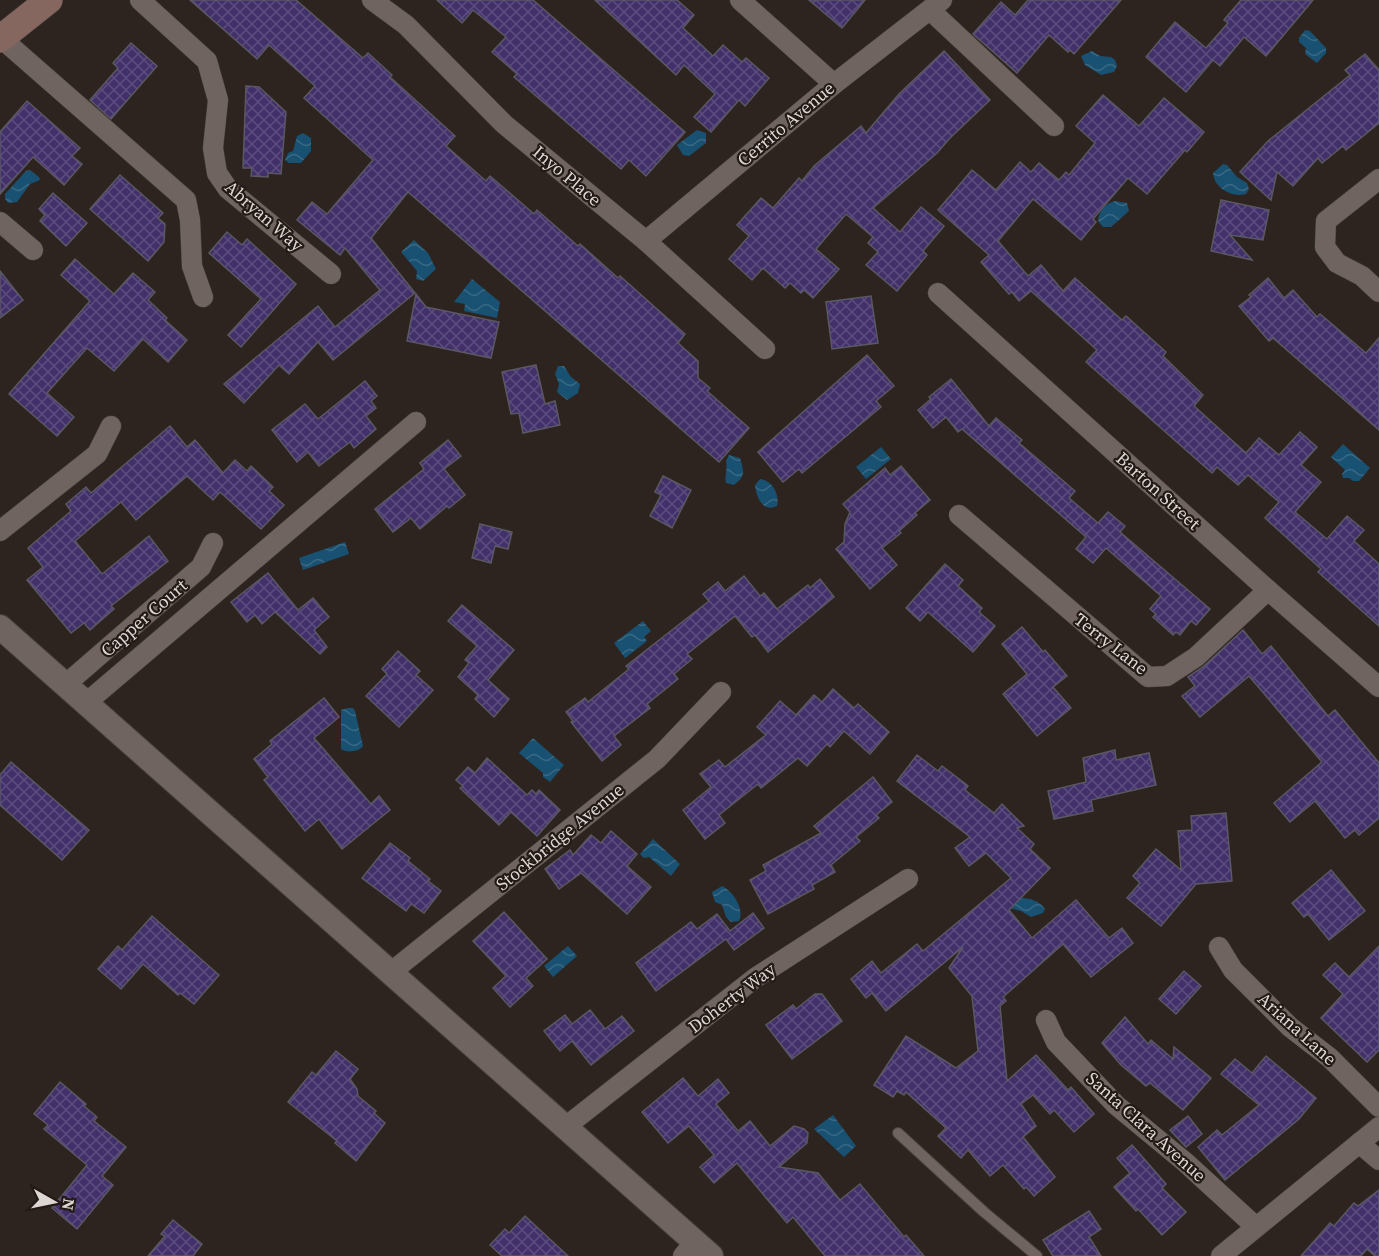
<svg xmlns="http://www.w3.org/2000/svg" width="1379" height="1256" viewBox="0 0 1379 1256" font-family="'Source Serif 4',serif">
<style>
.water{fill:url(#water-waves)}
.building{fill:url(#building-cross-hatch);stroke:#5a5862;stroke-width:1.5}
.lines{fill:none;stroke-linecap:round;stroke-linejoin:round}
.service-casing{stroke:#49423e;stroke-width:12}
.minor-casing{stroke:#49423e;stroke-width:21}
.tertiary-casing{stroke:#49423e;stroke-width:26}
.secondary-casing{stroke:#49423e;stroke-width:28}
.service{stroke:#6f645f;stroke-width:10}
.minor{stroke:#6f645f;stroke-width:20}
.tertiary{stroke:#6f645f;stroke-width:24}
.secondary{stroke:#856760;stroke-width:27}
.labels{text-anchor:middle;stroke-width:4.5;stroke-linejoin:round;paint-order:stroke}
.street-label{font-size:18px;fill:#ddd7d4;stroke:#231a16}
</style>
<defs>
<pattern id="water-waves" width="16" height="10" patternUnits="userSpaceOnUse" patternTransform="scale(1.5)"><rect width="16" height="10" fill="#185171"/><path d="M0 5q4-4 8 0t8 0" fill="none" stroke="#396984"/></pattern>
<pattern id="building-cross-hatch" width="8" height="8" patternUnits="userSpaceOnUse" patternTransform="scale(1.5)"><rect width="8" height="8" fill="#42306a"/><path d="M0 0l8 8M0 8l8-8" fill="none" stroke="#5d4d7e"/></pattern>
</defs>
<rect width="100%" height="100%" fill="#2d2420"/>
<!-- water -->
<g class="water">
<path d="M1305 30 1310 31 1326 48V53L1317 63 1305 54 1306 48 1299 42V38Z"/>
<path d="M1092 51 1100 56 1111 57 1115 60 1117 66 1114 72 1101 75 1085 65 1081 56Z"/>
<path d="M697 130 706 133V143L689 156 683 155 677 145Z"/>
<path d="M303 133 311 138V151L301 163H289L285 160 288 153 293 151 297 136Z"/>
<path d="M1223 164 1227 165 1237 177 1247 183 1249 189 1246 194C1232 198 1214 188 1213 173Z"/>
<path d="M30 170 39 177 40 180 30 184 17 202 8 203 5 199V194L26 171Z"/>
<path d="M1115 201 1127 203 1129 211 1111 227H1103L1098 221C1099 210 1105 204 1115 201Z"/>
<path d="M414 240 428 253 436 269 423 281 416 279 417 271 401 252Z"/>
<path d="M472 279 500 302 497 318 464 311 465 304 454 302Z"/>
<path d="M558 366H564L571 377 580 384 578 393 567 400 557 392 559 384 555 374Z"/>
<path d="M1343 444 1370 468 1359 481H1353L1349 478H1343L1342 474 1345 470 1331 457Z"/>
<path d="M881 447 891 459 866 479 856 467Z"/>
<path d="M729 455 740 458C744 472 746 476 734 485L726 483C724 476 728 469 726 461Z"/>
<path d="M760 479C772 480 780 495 777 506 763 513 756 497 755 485Z"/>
<path d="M345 542 349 554 303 570 299 558Z"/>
<path d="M643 621 651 631 644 637 647 641 625 658 614 643Z"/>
<path d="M348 708H353L355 711 363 746C359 752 346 753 341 749V710Z"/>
<path d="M533 738 564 765 550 782 543 777V773L519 753Z"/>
<path d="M653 839 680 864 671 876 649 857 644 858 640 854Z"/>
<path d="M722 886C733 891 745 910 739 921L731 922 726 917 722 905 715 902 712 892Z"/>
<path d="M1019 898C1029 898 1039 900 1045 909L1043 913 1031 917 1021 911 1010 908Z"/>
<path d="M568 946 577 956 553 977 544 966Z"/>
<path d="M833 1115 856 1146 844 1157 814 1129Z"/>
</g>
<!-- building -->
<g class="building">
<path d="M190 0H296L363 58 368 53 392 75 390 77 455 136 446 146 486 181 490 176 534 214 537 210 578 246 580 244 618 278 620 276 685 334 678 343 698 361V378L710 388 707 391 749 428 719 462 408 192 371 238 415 293 333 360 318 342 289 374 279 365 244 403 224 384 318 306 335 327 380 290 345 248 340 255 297 220 312 202 327 214 373 160 304 98 315 86 269 45 257 59Z"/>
<path d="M437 0H533L685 132 646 176 629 160 621 169 514 77 517 74 492 52 506 37 473 10 462 23Z"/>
<path d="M595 0H677L694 15 683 28 713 56 723 45 742 62 746 58 769 78 745 106 739 100 711 132 694 117 715 94 684 65 676 75Z"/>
<path d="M809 0H865L842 28Z"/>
<path d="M1028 0H1121L1074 54 1070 50 1068 52 1049 35 1017 73 973 34 1001 2 1015 15Z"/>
<path d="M1241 0H1313L1266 56 1244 37 1220 66 1213 60 1186 92 1146 57 1175 22 1206 48 1228 23 1224 20Z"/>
<path d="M131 43 157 66 111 119 90 100 118 68 113 63Z"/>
<path d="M944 51 990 100 950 138 937 153 873 208 900 232 921 207 944 226 923 251 927 255 897 291 866 265 878 252 868 243 873 237 846 214 816 249 839 269 813 298 804 290 801 293 790 283 785 288 763 268 752 280 729 259 749 236 737 225 761 198 773 208 799 178 802 181 814 166 861 126 866 133 899 94Z"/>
<path d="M1365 54 1379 70V123L1346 150 1343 146 1322 163 1318 158 1293 186 1277 172 1271 200 1240 172 1268 141 1350 75 1345 70Z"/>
<path d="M246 86 259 87 286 112 281 174 268 173V177L251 176 252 168H243Z"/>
<path d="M1103 95 1139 126 1164 98 1204 132 1187 152 1185 150 1147 194 1128 178 1093 219 1096 222 1081 240 1033 199 998 241 1028 276 1041 265 1063 291 1075 278 1122 320 1126 316 1166 352 1163 356 1203 395 1194 406 1246 453 1259 438 1279 455 1300 432 1317 447 1301 465 1321 482 1295 512 1327 539 1347 516 1364 530 1354 541 1379 564V626L1318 572 1321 569 1265 518 1279 502 1248 475 1238 485 1217 467 1212 473 1086 362 1097 350 1031 291 1019 301 1012 292 1009 294 981 262 989 255 938 210 972 170 996 190 1020 162 1031 172 1039 163 1059 180 1066 172 1069 175 1095 143 1076 126Z"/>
<path d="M27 101 80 148 72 156 82 164 64 185 33 157 0 194V132Z"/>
<path d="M120 175 163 213 158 218 165 224 164 242 148 261 90 209Z"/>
<path d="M53 193 87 223 66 246 40 221 45 215 39 209Z"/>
<path d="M1221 200 1269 210 1263 240 1230 235 1252 260 1211 251Z"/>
<path d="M227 232 242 245 247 239 296 284 241 347 228 335 261 299 209 253Z"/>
<path d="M75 259 114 294 133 273 155 292 148 300 167 318 165 320 187 340 168 362 143 339 114 371 87 348 47 393 74 417 57 436 9 394 90 301 61 275Z"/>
<path d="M0 271 23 300 0 318Z"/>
<path d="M1268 278 1284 298 1293 290 1317 317 1320 314 1366 353 1379 338V430L1273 338 1269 341 1239 306 1251 297 1249 295Z"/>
<path d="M416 294 426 307 499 322 491 358 407 341Z"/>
<path d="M871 296 878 343 832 349 826 302Z"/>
<path d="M867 355 894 386 876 401 881 407 802 473 799 469 783 482 758 452Z"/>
<path d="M536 365 545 404 555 401 560 425 523 433 519 413 511 414 502 372Z"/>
<path d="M951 379 989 426 996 418 1022 440 1019 443 1075 491 1069 498 1098 523 1108 512 1125 526 1120 532 1210 609 1196 625 1191 621 1180 635 1176 632 1173 635 1153 617 1156 614 1150 609 1161 596 1106 548 1093 563 1076 549 1086 537 962 429 958 432 946 417 933 428 918 410 931 399 929 397Z"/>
<path d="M365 381 377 396 371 401 376 408 366 416 376 429 354 448 350 442 319 466 308 452 297 462 272 430 305 404 318 419Z"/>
<path d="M170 426 187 447 195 440 223 473 235 460 247 471 251 466 273 487 269 491 284 505 261 529 220 492 213 500 187 476 136 520 121 502 75 541 102 574 149 536 168 561 111 606 114 609 90 630 84 623 71 633 27 580 43 567 28 548 71 511 66 504 86 487 91 493Z"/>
<path d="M448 440 461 456 444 469 465 495 449 508 447 506 420 529 411 518 393 532 375 509 424 469 420 463Z"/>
<path d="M901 466 930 500 915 513 917 515 899 531 901 533 882 548 897 565 870 589 836 549 844 542 845 524 850 512 843 504 885 468 890 475Z"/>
<path d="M663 476 691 490 672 528 650 516 661 495 655 492Z"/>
<path d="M480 524 512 532 508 549 495 546 491 563 472 558Z"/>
<path d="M945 564 963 580 958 586 982 608 979 612 995 626 973 652 928 612 920 621 906 608Z"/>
<path d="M268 573 298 610 313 598 329 617 314 630 327 647 320 654 275 612 262 624 255 615 247 622 231 602Z"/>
<path d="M744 576 760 596 764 593 777 609 808 585 810 588 820 579 834 597 768 652 755 635 752 637 735 616 687 654 692 659 674 674 678 679 647 704 650 708 614 736 621 745 602 761 571 722 573 721 566 712 585 698 588 702 629 669 626 666 709 601 703 594 718 582 725 591Z"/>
<path d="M462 605 514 650 488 680 509 699 494 717 475 699 478 695 458 677 469 663 465 660 477 646 448 621Z"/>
<path d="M1022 627 1043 652 1045 650 1067 676 1053 687 1071 708 1037 736 1003 694 1027 674 1002 644Z"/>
<path d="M1243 630 1262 654 1271 646 1328 716 1335 710 1379 763V818L1359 835 1355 830 1345 838 1315 801 1290 822 1274 803 1322 762 1249 676 1200 717 1182 696 1195 686 1188 677 1204 666Z"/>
<path d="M398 651 420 671 416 675 433 690 399 727 366 696 387 674 382 669Z"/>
<path d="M833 689 854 708 858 704 889 732 870 754 844 731 830 747 827 744 807 766 798 758 761 788 758 784 719 815 725 823 705 839 683 810 711 787 700 774 719 760 725 767 766 735 757 727 780 701 796 715 814 695 822 702Z"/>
<path d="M324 698 339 717 314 738 371 804 379 796 390 810 342 849 319 819 305 831 264 780 268 777 254 759 272 744 270 741Z"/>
<path d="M1115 750 1116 760 1149 753 1156 785 1091 800 1093 811 1054 819 1048 791 1086 782 1083 758Z"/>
<path d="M917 755 938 771 942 766 968 786 965 790 994 813 1002 804 1024 826 1017 828 1034 844 1030 849 1050 868 1009 910 1032 938 1076 900 1109 938 1122 928 1133 943 1091 977 1063 944 1003 997 1006 1001 1000 1006 1007 1081 1036 1055 1068 1090 1071 1087 1094 1114 1074 1132 1054 1110 1050 1114 1033 1095 1021 1104 1036 1126 1023 1137 1055 1177 1034 1196 1026 1187 1024 1189 1003 1165 990 1176 968 1150 961 1158 938 1136 946 1128 906 1092 904 1095 897 1091 893 1097 874 1085 906 1036 956 1068 978 1051 972 996 949 968 963 947 886 1011 872 993 866 998 851 979 872 961 881 973 917 944 923 951 1011 878 986 853 969 866 955 848 970 837 897 781Z"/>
<path d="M487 758 527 795 532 790 536 794 539 790 560 810 537 836 511 812 499 825 460 788 463 786 456 780 468 767 475 773Z"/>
<path d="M11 762 89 830 62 860 0 805V775Z"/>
<path d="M873 777 892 802 876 815 879 818 856 837 860 841 831 865 835 872 812 885 814 889 768 914 750 880 766 871 763 865 821 833 814 826Z"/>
<path d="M1226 813 1232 881 1196 884 1161 926 1127 898 1140 883 1133 876 1156 849 1181 870 1178 831 1192 830 1191 816Z"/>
<path d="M611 831 637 854 627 866 651 887 627 914 581 873 559 889 545 869 570 850 573 855 591 835 601 843Z"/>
<path d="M390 843 410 858 408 861 430 879 428 881 441 891 424 913 411 904 406 911 362 878Z"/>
<path d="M1331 870 1365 911 1329 940 1308 914 1304 917 1292 903Z"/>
<path d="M504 912 547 959 526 978 533 986 510 1007 493 988 506 976 473 941Z"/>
<path d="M753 913 764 928 734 950 726 939 656 991 636 963 691 922 697 929 717 914 730 931Z"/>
<path d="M152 916 219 975 194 1004 180 993 178 995 143 964 121 989 98 969 118 946 122 950Z"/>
<path d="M1379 946V1050L1367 1062 1321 1018 1343 994 1323 975 1335 963 1349 977Z"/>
<path d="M1184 971 1201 986 1176 1014 1159 999Z"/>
<path d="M815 994H822L842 1021 792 1059 766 1025 793 1005 796 1009Z"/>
<path d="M590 1010 605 1029 622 1016 634 1031 591 1065 572 1041 560 1051 544 1031 565 1015 572 1024Z"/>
<path d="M1125 1017 1148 1044 1151 1040 1173 1059 1174 1047 1211 1078 1183 1110 1150 1083 1146 1086 1121 1065 1102 1043Z"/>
<path d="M336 1051 358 1069 350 1079 357 1089 358 1096 376 1111 374 1113 385 1123 356 1161 335 1143 337 1141 288 1102 312 1072 316 1075Z"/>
<path d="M1266 1056 1316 1098 1299 1119 1225 1180 1198 1147 1217 1130 1222 1135 1259 1105 1221 1074 1235 1059 1252 1073Z"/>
<path d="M683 1078 698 1096 718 1079 729 1093 716 1104 738 1131 750 1121 770 1146 794 1126 804 1129 808 1133 807 1143 779 1167 818 1173 840 1200 860 1184 904 1237 906 1235 924 1256H825L793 1217 787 1223 737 1163 714 1183 700 1167 714 1155 689 1126 668 1143 642 1112Z"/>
<path d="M60 1082 86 1104 84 1106 97 1117 94 1121 126 1147 102 1176 113 1185 77 1229 52 1208 87 1165 44 1129 48 1125 34 1114Z"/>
<path d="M1188 1116 1202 1134 1186 1147 1170 1130Z"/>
<path d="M1132 1145 1166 1184 1162 1188 1186 1212 1162 1235 1138 1209 1136 1211 1114 1187 1130 1173 1117 1158Z"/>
<path d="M1379 1190V1256H1375L1367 1249 1361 1256H1301L1330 1223 1334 1226 1354 1203 1358 1206Z"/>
<path d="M1089 1211 1101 1229 1089 1237 1101 1256H1053L1043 1240Z"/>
<path d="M525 1216 568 1256H502L490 1245 505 1229 509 1233Z"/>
<path d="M173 1220 202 1244 193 1256H148L165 1236 161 1234Z"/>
</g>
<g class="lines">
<defs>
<path id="service" d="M898 1133 984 1212 1037 1256"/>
<g id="minor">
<path d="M140 0 207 61 218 100 213 148 217 173 228 189 331 274"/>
<path d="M372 0 406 25 504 124 646 241 765 349"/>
<path d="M740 0 834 84"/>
<path d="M930 10 1054 126"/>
<path d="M1 38 186 200 190 220 192 266 203 297"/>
<path d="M1379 179 1326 221 1325 247 1337 263 1362 276 1379 292"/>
<path d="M0 222 33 250"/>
<path d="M646 241 834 84 942 0"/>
<path d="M938 293 1268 590 1379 687"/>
<path d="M959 515 1148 677 1167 676 1196 657 1268 590"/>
<path d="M0 531 97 454 111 426"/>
<path d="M65 685 201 567 213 543"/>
<path d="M86 703 416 422"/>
<path d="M1219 947 1233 970 1290 1027 1330 1058 1379 1107"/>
<path d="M390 973 657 759 721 692"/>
<path d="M1046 1020 1056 1042 1116 1105 1185 1162 1256 1227"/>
<path d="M564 1128 755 978 908 879"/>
<path d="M1359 1143 1379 1160"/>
<path d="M683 1256 695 1242"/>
<path d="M1221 1256 1379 1127"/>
</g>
<path id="tertiary" d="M0 627 711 1256"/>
<path id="secondary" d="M0 39 49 0"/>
</defs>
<!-- service casing -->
<use href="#service" class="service-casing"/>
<!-- minor casing -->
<use href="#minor" class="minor-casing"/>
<!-- tertiary casing -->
<use href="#tertiary" class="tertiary-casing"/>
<!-- secondary casing -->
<use href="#secondary" class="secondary-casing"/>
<!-- service -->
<use href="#service" class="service"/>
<!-- minor -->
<use href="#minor" class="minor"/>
<!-- tertiary -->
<use href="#tertiary" class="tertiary"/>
<!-- secondary -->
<use href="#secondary" class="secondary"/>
</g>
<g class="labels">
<!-- street labels -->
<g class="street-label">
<text transform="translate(786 124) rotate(-40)" y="6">Cerrito Avenue</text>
<text transform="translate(567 176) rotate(40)" y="6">Inyo Place</text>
<text transform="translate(264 216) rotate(41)" y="6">Abryan Way</text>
<text transform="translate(1158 491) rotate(42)" y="6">Barton Street</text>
<text transform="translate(144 618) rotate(-41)" y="6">Capper Court</text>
<text transform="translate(1111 644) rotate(38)" y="6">Terry Lane</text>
<text transform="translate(560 837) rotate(-39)" y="6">Stockbridge Avenue</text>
<text transform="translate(732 998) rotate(-37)" y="6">Doherty Way</text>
<text transform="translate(1297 1029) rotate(42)" y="6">Ariana Lane</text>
<text transform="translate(1146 1127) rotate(42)" y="6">Santa Clara Avenue</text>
</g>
</g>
<!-- north arrow -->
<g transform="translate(54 1202) rotate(99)" stroke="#231a16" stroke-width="4.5" paint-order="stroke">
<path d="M0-4.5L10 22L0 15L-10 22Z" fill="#ddd7d4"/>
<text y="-9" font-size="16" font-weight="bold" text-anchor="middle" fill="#ddd7d4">N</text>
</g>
</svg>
